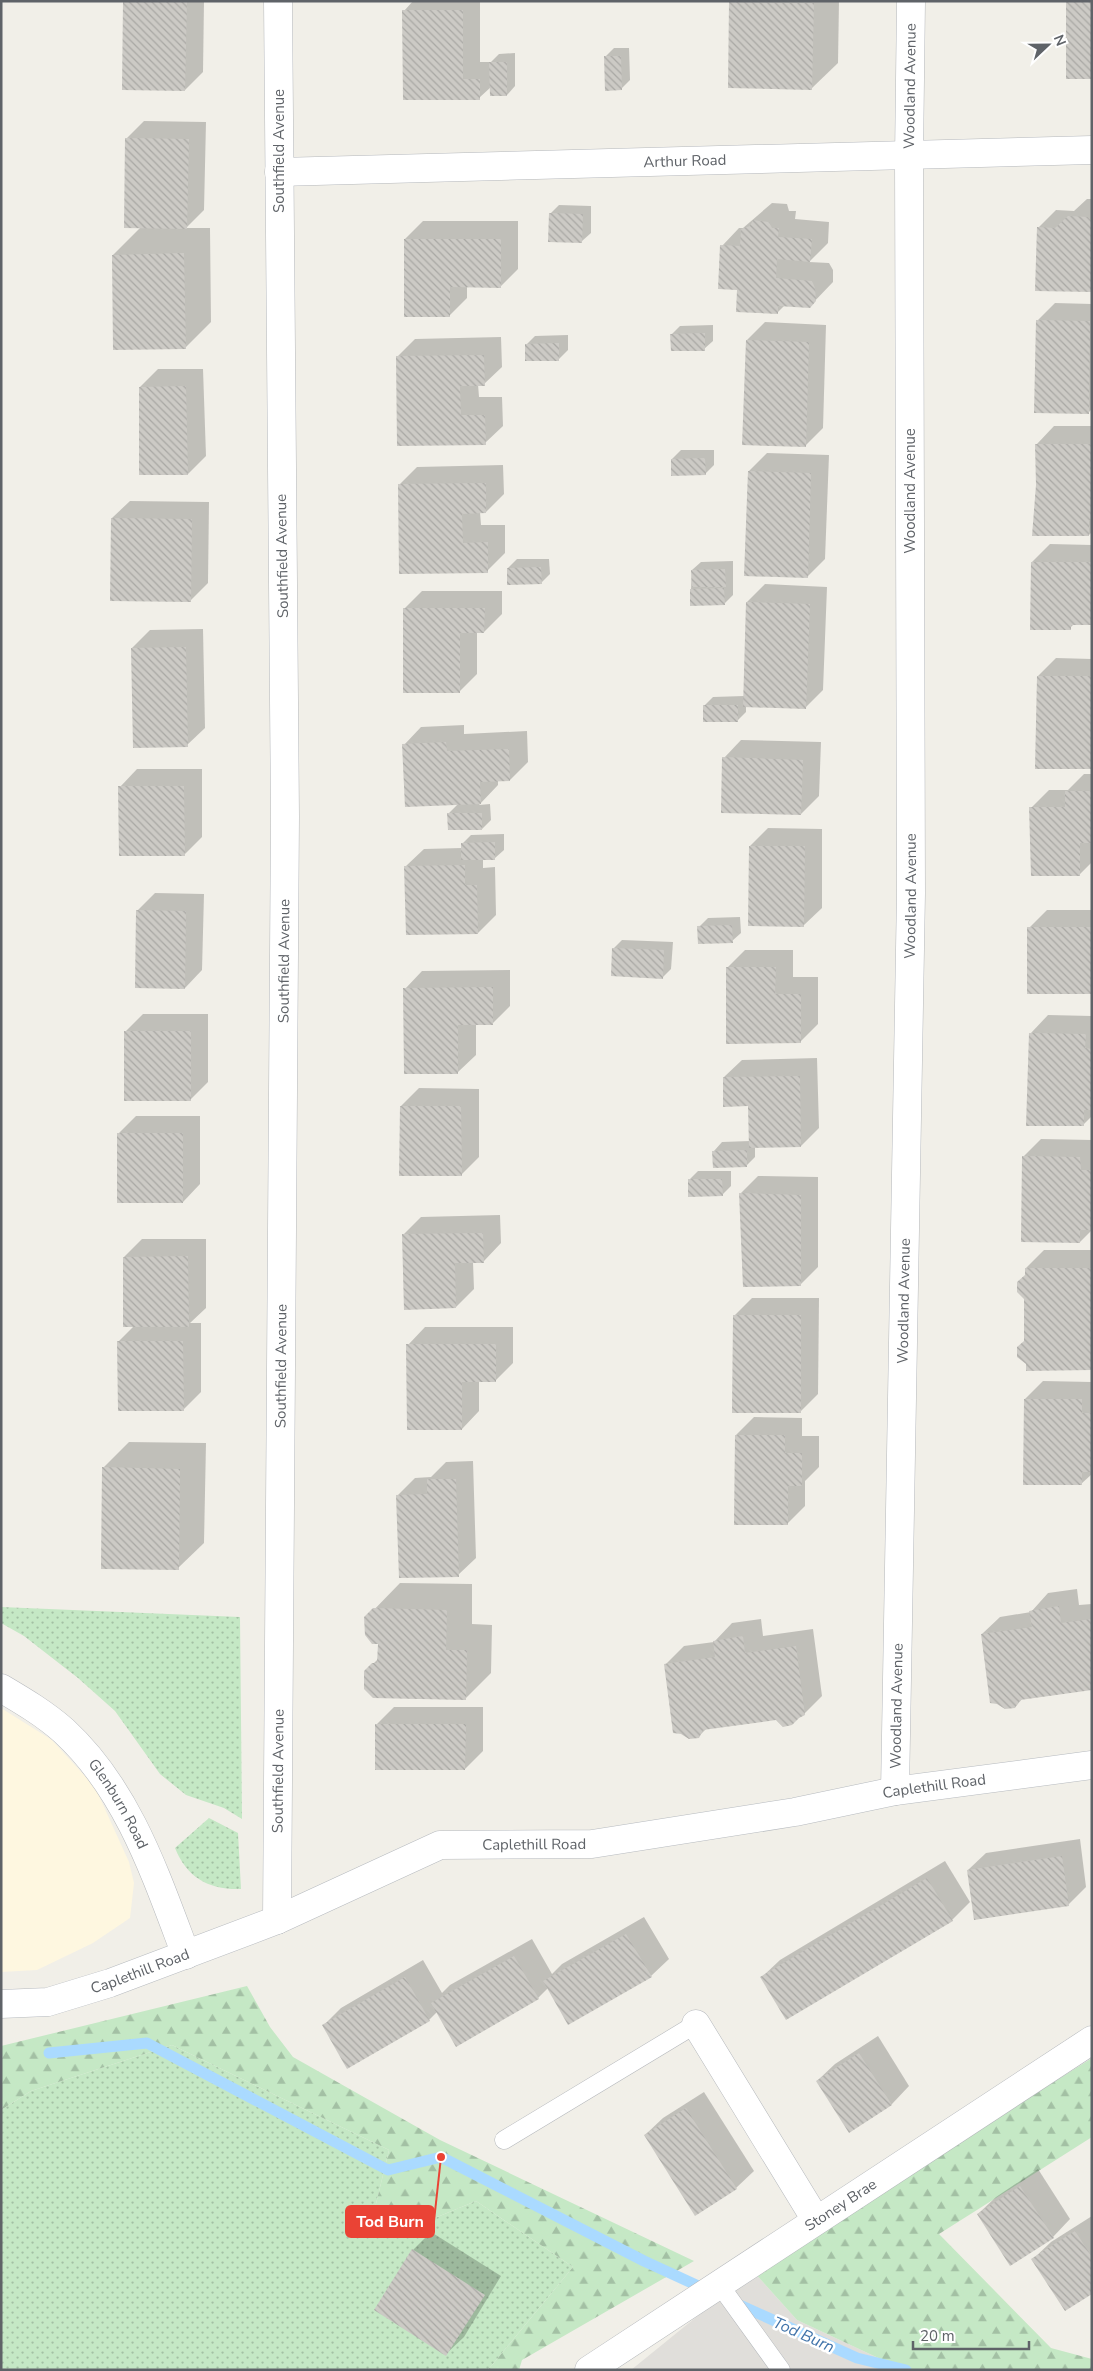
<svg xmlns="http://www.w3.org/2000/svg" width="1093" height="2371" viewBox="0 0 1093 2371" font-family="'Nunito Sans',sans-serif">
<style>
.commercial{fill:#fef7e0}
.industrial{fill:#e0deda}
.grass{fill:url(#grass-dots)}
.forest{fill:url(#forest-firs)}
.shadow{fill:#0003}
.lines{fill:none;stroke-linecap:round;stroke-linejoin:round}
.stream{stroke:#aadaff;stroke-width:11}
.building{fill:url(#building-back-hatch)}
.service-casing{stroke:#b5b8bc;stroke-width:19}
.minor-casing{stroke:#b5b8bc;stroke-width:29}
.tertiary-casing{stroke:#b5b8bc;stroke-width:29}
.secondary-casing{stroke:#b6babf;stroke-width:29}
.service{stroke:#fff;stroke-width:18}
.minor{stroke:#fff;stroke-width:28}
.tertiary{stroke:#fff;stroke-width:28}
.secondary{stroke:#fff;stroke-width:28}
.labels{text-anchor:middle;stroke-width:5;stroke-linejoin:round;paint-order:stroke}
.street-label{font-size:15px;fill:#5f6368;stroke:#fff}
.water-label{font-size:16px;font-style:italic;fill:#4174aa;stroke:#fff}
.leader{fill:none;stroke:#ea4335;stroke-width:2}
.callout-dot{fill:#ea4335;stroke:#fff;stroke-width:2}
.callout{fill:#ea4335;stroke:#ea4335;stroke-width:2}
.callout-label{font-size:16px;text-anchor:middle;font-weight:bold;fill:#fff}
</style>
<defs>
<pattern id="grass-dots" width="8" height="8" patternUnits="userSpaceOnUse" patternTransform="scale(1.25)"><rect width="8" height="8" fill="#c5e8c5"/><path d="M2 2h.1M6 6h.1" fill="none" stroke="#a3c0a4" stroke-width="1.8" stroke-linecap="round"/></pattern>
<pattern id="forest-firs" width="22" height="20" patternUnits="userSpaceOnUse" patternTransform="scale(1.25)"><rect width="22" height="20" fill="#c5e8c5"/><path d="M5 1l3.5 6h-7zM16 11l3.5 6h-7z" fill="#a3c0a4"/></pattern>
<pattern id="building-back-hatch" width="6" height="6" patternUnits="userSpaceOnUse" patternTransform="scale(1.25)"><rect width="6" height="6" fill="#cccac5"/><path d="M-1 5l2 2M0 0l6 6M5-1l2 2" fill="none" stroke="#a9a8a4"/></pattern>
</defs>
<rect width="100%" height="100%" fill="#f1efe8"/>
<!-- commercial -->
<path class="commercial" d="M1 1708 52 1740 95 1787 129 1862 134 1883 130 1918 93 1943 37 1970 1 1972Z"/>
<!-- industrial -->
<path class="industrial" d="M753 2271 797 2320 904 2370H631Z"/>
<!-- grass -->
<g class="grass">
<path d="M1 1607 240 1617 242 1819 224 1808 186 1795 160 1774 115 1711 78 1678 24 1636 1 1623Z"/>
<path d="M209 1818 238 1833 241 1889C209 1890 187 1878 175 1848Z"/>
<path d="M172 2045 389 2150 375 2208 413 2227 476 2201 573 2267 488 2370H1V2110L31 2091Z"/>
</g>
<!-- forest -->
<g class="forest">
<path d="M247 1986 270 2027 293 2057 440 2140 694 2261 522 2360 519 2370H488L573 2267 476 2201 413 2227 375 2208 389 2150 172 2045 31 2091 1 2110V2046Z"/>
<path d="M1092 2058V2137L939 2234 1051 2348 1092 2359V2370H904L797 2320 753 2271Z"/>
</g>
<!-- shadow -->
<g class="shadow">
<path d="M124 1H204L203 72 185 90Z"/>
<path d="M413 1H480V62H491L499 54 515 53V86L507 95 491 87 479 98 404 11Z"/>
<path d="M731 1H839L838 63 812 88Z"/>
<path d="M614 48H629L630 80 621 89 605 57Z"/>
<path d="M144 121 206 122 204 210 186 228H210L211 322 185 348 113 255 141 227 126 139Z"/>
<path d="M1087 199H1092V291L1038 228 1056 210 1074 211Z"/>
<path d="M772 203 787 204 789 211H796L795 219 829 222 828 243 809 262 829 263 833 270V282L810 306 785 305 777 313 738 288 722 246 739 228H743Z"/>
<path d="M559 205 591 206V233L582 241 550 214Z"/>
<path d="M423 221H518V269L501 286H467V298L449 316 405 239Z"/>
<path d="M1055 303 1092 304V409L1088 413 1037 321Z"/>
<path d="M765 322 826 325 823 428 805 446 747 340Z"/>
<path d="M713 325V341L704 349 671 335 680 326Z"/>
<path d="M568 335V350L559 359 526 345 535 336Z"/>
<path d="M501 337 502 367 484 384H478L479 397H502L503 426 485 443 397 357 415 339Z"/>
<path d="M158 369H203L206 456 188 474 140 387Z"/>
<path d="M1054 426H1092V532L1089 535 1037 485V444Z"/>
<path d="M681 450H714V465L705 474 672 459Z"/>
<path d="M767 453 829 455 825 559 807 577 749 471Z"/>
<path d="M503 465 504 494 486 512H480L481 525H505V553L487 571 399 485 417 467Z"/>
<path d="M130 501 209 502 208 583 190 601 112 518Z"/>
<path d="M1050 544 1092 545V624H1074L1070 628 1032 562Z"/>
<path d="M517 559H549L550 574 541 583 508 568Z"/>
<path d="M733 561V595L724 604 691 589 692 570 701 562Z"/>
<path d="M765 584 827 587 823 690 805 708 746 706V712L738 720 705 705 713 697 744 696 747 602Z"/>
<path d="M422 591H502V614L484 632H477V674L460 691 404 609Z"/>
<path d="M203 629 205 728 187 745 132 648 150 630Z"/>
<path d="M1056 658 1092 659V768L1038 676Z"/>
<path d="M464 725V734L527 731 528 762 510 780H498V785L479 805 490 804 491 820 482 829 448 814 458 804 404 745 421 727Z"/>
<path d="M741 740 821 742 819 796 801 814 724 758Z"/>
<path d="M137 769H202V837L184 855 120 787Z"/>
<path d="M1084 774H1092V862L1080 874 1031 808 1049 790H1068Z"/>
<path d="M768 828 822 829V908L804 925 750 846Z"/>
<path d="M504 834V850L495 858 483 859V868L495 867 496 915 478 933 406 866 424 849 462 848V844L471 835Z"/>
<path d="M155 893 204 894 202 970 185 988 137 911Z"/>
<path d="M1047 910H1092L1090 993 1029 928Z"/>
<path d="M740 917 741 933 732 941 699 927 708 918Z"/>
<path d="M622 940 673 942 671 969 663 977 613 949Z"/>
<path d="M745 950H793V977H818V1024L800 1042 727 968Z"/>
<path d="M510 970V1006L492 1024H476V1055L458 1072 405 989 422 971Z"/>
<path d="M143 1014H208V1082L190 1100 125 1032Z"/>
<path d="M1048 1015 1092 1016V1116L1083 1125 1031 1033Z"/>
<path d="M817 1058 819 1128 801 1146 755 1147V1157L746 1166 714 1151 722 1142 750 1141V1105L724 1077 742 1060Z"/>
<path d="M419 1088 479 1089V1157L461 1175 401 1106Z"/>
<path d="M136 1116H200V1184L183 1202 118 1134Z"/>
<path d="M1041 1139 1092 1140V1230L1080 1242 1023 1157Z"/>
<path d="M698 1171H731V1186L722 1195 689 1180Z"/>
<path d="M758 1176 818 1177V1267L800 1285 741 1193Z"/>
<path d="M500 1215 501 1243 484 1261 473 1262 474 1289 456 1307 403 1235 421 1217Z"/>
<path d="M142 1239H206V1308L190 1323H201V1392L183 1410 119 1341 135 1325 124 1257Z"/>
<path d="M1044 1250H1092V1369L1025 1340 1026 1268Z"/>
<path d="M752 1298H819L818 1394 800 1412 734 1316Z"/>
<path d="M425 1327H513V1363L495 1381H479V1411L462 1429 408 1345Z"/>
<path d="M1043 1381 1092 1382V1474L1081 1484 1025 1399Z"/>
<path d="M754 1417 802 1418V1436H819V1467L805 1481V1506L787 1524 736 1435Z"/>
<path d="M129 1442 206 1443 204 1543 178 1568 103 1468Z"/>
<path d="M473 1461 476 1558 458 1575 398 1495 415 1478 431 1477 446 1462Z"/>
<path d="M400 1583 472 1584V1624L492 1625 491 1673 465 1699 365 1672 379 1658V1643L366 1618Z"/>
<path d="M1077 1589 1079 1605 1092 1604V1689L1023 1698 1015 1707 982 1634 1000 1617 1031 1612 1048 1593Z"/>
<path d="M761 1619 763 1636 813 1629 822 1696 804 1714 707 1728 698 1737 666 1664 684 1646 714 1642 732 1623Z"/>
<path d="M394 1707H483V1751L465 1769 376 1725Z"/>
<path d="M1080 1839 1086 1887 1068 1905 968 1870 986 1853Z"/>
<path d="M945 1861 970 1902 952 1920 762 1977 780 1960Z"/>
<path d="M644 1917 669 1959 651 1976 548 1988 538 1998 437 2012 429 2020 323 2026 341 2008 423 1960 442 1993 450 1985 532 1939 552 1974 562 1964Z"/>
<path d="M878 2036 909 2086 892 2104 849 2131 817 2081 835 2064Z"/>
<path d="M704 2092 754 2171 736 2188 645 2135 663 2118Z"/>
<path d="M1038 2169 1070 2219 1053 2237 978 2214 996 2197Z"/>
<path d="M1092 2216V2292L1033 2259 1051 2242Z"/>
<path d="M431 2232 501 2276 464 2337 446 2354 413 2250Z"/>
</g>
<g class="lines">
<!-- stream -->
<g class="stream">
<path d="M49 2053 147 2043 388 2170 441 2157 644 2261 707 2290"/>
<path d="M733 2302 857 2358 906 2370"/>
</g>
</g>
<!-- building -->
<g class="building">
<path d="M123 1H187L185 91 122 90Z"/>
<rect x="1066" y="1" width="26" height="78"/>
<path d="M729 2 814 3 812 90 728 88Z"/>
<path d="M402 10H463V79H480V100H403Z"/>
<path d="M604 56H621L622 90 605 91Z"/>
<path d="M489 62H507V96H490Z"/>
<path d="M125 138 189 139 187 229 124 228Z"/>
<path d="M549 213 583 214 582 243 548 242Z"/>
<path d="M1068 216 1088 217 1092 222V292L1035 291 1037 227 1055 228Z"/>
<path d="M753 220 769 222 772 228H779L778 237 812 239 810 262 777 259 776 278 812 281 815 288 816 301 810 308 778 306V314L736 312 737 290 718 289 720 245 740 246 741 229 750 226Z"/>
<path d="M404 239H501V288L450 287V317H404Z"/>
<path d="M184 253 186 349 113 350 112 255Z"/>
<path d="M1036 320 1090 321 1089 414 1034 413Z"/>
<path d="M705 333V351H671L670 334Z"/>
<path d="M746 340 809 342 806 447 742 445Z"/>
<path d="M559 343V361H525V344Z"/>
<path d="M484 355 485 386H460L461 415H485L486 445 397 446 396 356Z"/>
<path d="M186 386 188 475H139V387Z"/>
<path d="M1035 444H1091L1092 520H1089V536H1032L1036 485Z"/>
<path d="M705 458 706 475 671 476V459Z"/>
<path d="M748 471 811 473 808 578 744 576Z"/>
<path d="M486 483V513L462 514 463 543 488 542V573L399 574 398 484Z"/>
<path d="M111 518 192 519 191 602 110 601Z"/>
<path d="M1031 562H1092V625H1071V630H1030Z"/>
<path d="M541 567 542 584 507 585V568Z"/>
<path d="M725 569 726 587H692L691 570Z"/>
<path d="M724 588 725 605 690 606V589Z"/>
<path d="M746 602 810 604 806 709 743 707Z"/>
<path d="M403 608H485L484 633H460V693H403Z"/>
<path d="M186 647 188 747 133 748 131 648Z"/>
<path d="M1037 676H1092V769H1035Z"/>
<rect x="703" y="705" width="35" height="17"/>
<path d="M446 742 447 751 509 749 510 781 480 782 481 804 405 807 402 744Z"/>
<path d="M722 757 803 760 801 815 721 813Z"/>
<path d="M118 786H184L185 856H119Z"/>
<path d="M1065 791H1092V843H1080V876H1031L1029 807H1065Z"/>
<path d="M447 813H482V830H448Z"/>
<path d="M495 842V860H461V843Z"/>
<path d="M749 846H805L804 927 748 926Z"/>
<path d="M465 865V885H477L478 934 406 935 404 866Z"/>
<path d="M136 910 186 911 185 989 135 988Z"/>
<path d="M732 925 733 943 698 944 697 926Z"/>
<rect x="1027" y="927" width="64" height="67"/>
<path d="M612 948 664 950 663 979 611 976Z"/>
<path d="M726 967H776L775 994H801V1043L726 1044Z"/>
<path d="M493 987V1025H458V1074H404L403 988Z"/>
<rect x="124" y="1031" width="67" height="70"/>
<path d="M1029 1033 1086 1034 1085 1048 1092 1049V1110H1084V1126H1026Z"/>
<path d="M800 1076 801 1147 749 1148 748 1106 723 1107V1077Z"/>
<path d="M400 1106H461L462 1176H399Z"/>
<rect x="117" y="1133" width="66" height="70"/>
<path d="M747 1150V1167L713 1168 712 1151Z"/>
<path d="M1022 1156 1080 1157 1081 1170H1092V1230H1080V1243L1021 1242Z"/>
<path d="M688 1179H722L723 1196 688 1197Z"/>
<path d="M739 1193 801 1195V1286L743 1287Z"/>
<path d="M483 1233 484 1263H455L456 1308 404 1310 402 1234Z"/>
<path d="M188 1256 189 1327H123V1257Z"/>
<path d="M1025 1268H1092V1370L1026 1371V1364L1017 1357V1347L1024 1341V1299L1017 1292V1282L1025 1275Z"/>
<path d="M733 1315H801V1413H732Z"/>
<path d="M117 1341H183L184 1411H118Z"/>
<path d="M406 1344H496V1382H462V1430H407Z"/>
<path d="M1024 1399H1082V1413H1092V1472H1082V1485H1023Z"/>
<path d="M735 1435H785V1453H802V1486H788V1525H734Z"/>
<path d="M102 1467 180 1469 179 1570 101 1569Z"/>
<path d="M427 1479H456L459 1577 399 1578 396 1495 427 1494Z"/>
<path d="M1059 1606 1061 1623 1092 1619V1690L1020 1700 1015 1708 1005 1709 997 1704 990 1703 981 1634 1032 1627 1029 1611Z"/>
<path d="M373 1608 447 1610 446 1650H467L466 1700 373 1698 364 1689V1671L372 1663H377L378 1644H372L365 1635 364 1617Z"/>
<path d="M743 1636 745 1653 796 1646 805 1715 799 1718 792 1725 783 1727 776 1720 703 1730 699 1738 689 1739 681 1734 673 1733 664 1664 715 1657 713 1641Z"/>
<path d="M375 1724H466L465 1770H375Z"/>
<path d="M1062 1856 1069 1906 974 1920 967 1870Z"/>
<path d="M927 1878 953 1921 786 2020 760 1977Z"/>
<path d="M626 1934 652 1977 568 2025 543 1981Z"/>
<path d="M514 1956 539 1999 456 2047 431 2003Z"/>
<path d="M405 1977 430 2021 347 2069 322 2025Z"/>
<path d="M859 2053 892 2105 849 2133 816 2081Z"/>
<path d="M686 2108 737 2189 695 2216 644 2135Z"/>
<path d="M1020 2186 1054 2238 1010 2266 977 2214Z"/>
<path d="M1075 2231 1092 2257V2294L1065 2311 1031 2259Z"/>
<path d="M412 2249 485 2295 446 2356 374 2310Z"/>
</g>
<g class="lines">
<defs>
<g id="service">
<path d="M504 2140 696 2024"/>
<path d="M719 2284 781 2370"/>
</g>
<g id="minor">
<path id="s1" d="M279 172 1092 150"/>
<path id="s2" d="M895 1791 911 893 909 157 911 1"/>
<path id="s3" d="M277 1920 285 816 278 1"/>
<path d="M696 2024 816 2220"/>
<path id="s4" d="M589 2370 1092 2040"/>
</g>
<g id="tertiary">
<path id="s5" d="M1 1688C23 1701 45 1714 64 1731 128 1790 156 1876 186 1955"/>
</g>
<g id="secondary">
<path id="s6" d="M1 2004 48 2002 110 1983 277 1920 440 1845 592 1844 795 1812 895 1791 1092 1765"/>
</g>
</defs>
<!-- service casing -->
<use href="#service" class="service-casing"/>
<!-- minor casing -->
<use href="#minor" class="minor-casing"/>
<!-- tertiary casing -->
<use href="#tertiary" class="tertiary-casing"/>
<!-- secondary casing -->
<use href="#secondary" class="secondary-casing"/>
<!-- service -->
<use href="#service" class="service"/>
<!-- minor -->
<use href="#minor" class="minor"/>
<!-- tertiary -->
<use href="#tertiary" class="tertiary"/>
<!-- secondary -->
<use href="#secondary" class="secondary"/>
</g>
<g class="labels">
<!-- street labels -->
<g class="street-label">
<text dy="5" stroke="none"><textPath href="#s2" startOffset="1705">Woodland Avenue</textPath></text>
<text transform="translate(279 151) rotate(-90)" y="5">Southfield Avenue</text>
<text dy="5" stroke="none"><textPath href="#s1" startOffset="406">Arthur Road</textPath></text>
<text transform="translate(910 491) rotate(-90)" y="5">Woodland Avenue</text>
<text transform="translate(282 556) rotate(-91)" y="5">Southfield Avenue</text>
<text dy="5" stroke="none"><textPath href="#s2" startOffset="895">Woodland Avenue</textPath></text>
<text dy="5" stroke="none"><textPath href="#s3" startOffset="959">Southfield Avenue</textPath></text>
<text dy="5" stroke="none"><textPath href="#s2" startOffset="490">Woodland Avenue</textPath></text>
<text dy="5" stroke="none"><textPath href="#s3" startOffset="554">Southfield Avenue</textPath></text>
<text dy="5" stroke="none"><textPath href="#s2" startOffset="85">Woodland Avenue</textPath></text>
<text dy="5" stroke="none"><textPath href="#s3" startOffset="149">Southfield Avenue</textPath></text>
<text dy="5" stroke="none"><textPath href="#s6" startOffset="969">Caplethill Road</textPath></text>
<text dy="5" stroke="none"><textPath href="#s5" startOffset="168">Glenburn Road</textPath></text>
<text dy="5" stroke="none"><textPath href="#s6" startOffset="564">Caplethill Road</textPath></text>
<text dy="5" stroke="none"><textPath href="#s6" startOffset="144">Caplethill Road</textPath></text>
<text dy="5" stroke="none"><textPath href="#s4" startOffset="301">Stoney Brae</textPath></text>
</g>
<!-- water labels -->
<g class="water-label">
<text transform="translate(804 2334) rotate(24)" y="6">Tod Burn</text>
</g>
</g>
<!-- callouts -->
<path class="leader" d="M441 2157L434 2221"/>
<circle class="callout-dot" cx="441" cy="2157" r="5"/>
<rect class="callout" x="346" y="2206" width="88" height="31" rx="5"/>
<g class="callout-label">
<text x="390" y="2227">Tod Burn</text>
</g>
<!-- border -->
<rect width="1093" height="2371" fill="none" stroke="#5f6368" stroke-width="5"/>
<!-- north arrow -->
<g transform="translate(1048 45) rotate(68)" stroke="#ffffff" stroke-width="4" paint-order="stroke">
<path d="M0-4L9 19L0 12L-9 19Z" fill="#5f6368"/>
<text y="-8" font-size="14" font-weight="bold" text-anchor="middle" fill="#5f6368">N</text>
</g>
<!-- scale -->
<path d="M913 2341v8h116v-8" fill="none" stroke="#5f6368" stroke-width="2.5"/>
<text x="920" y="2341" font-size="15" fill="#5f6368" stroke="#ffffff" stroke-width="4" paint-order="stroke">20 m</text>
</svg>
